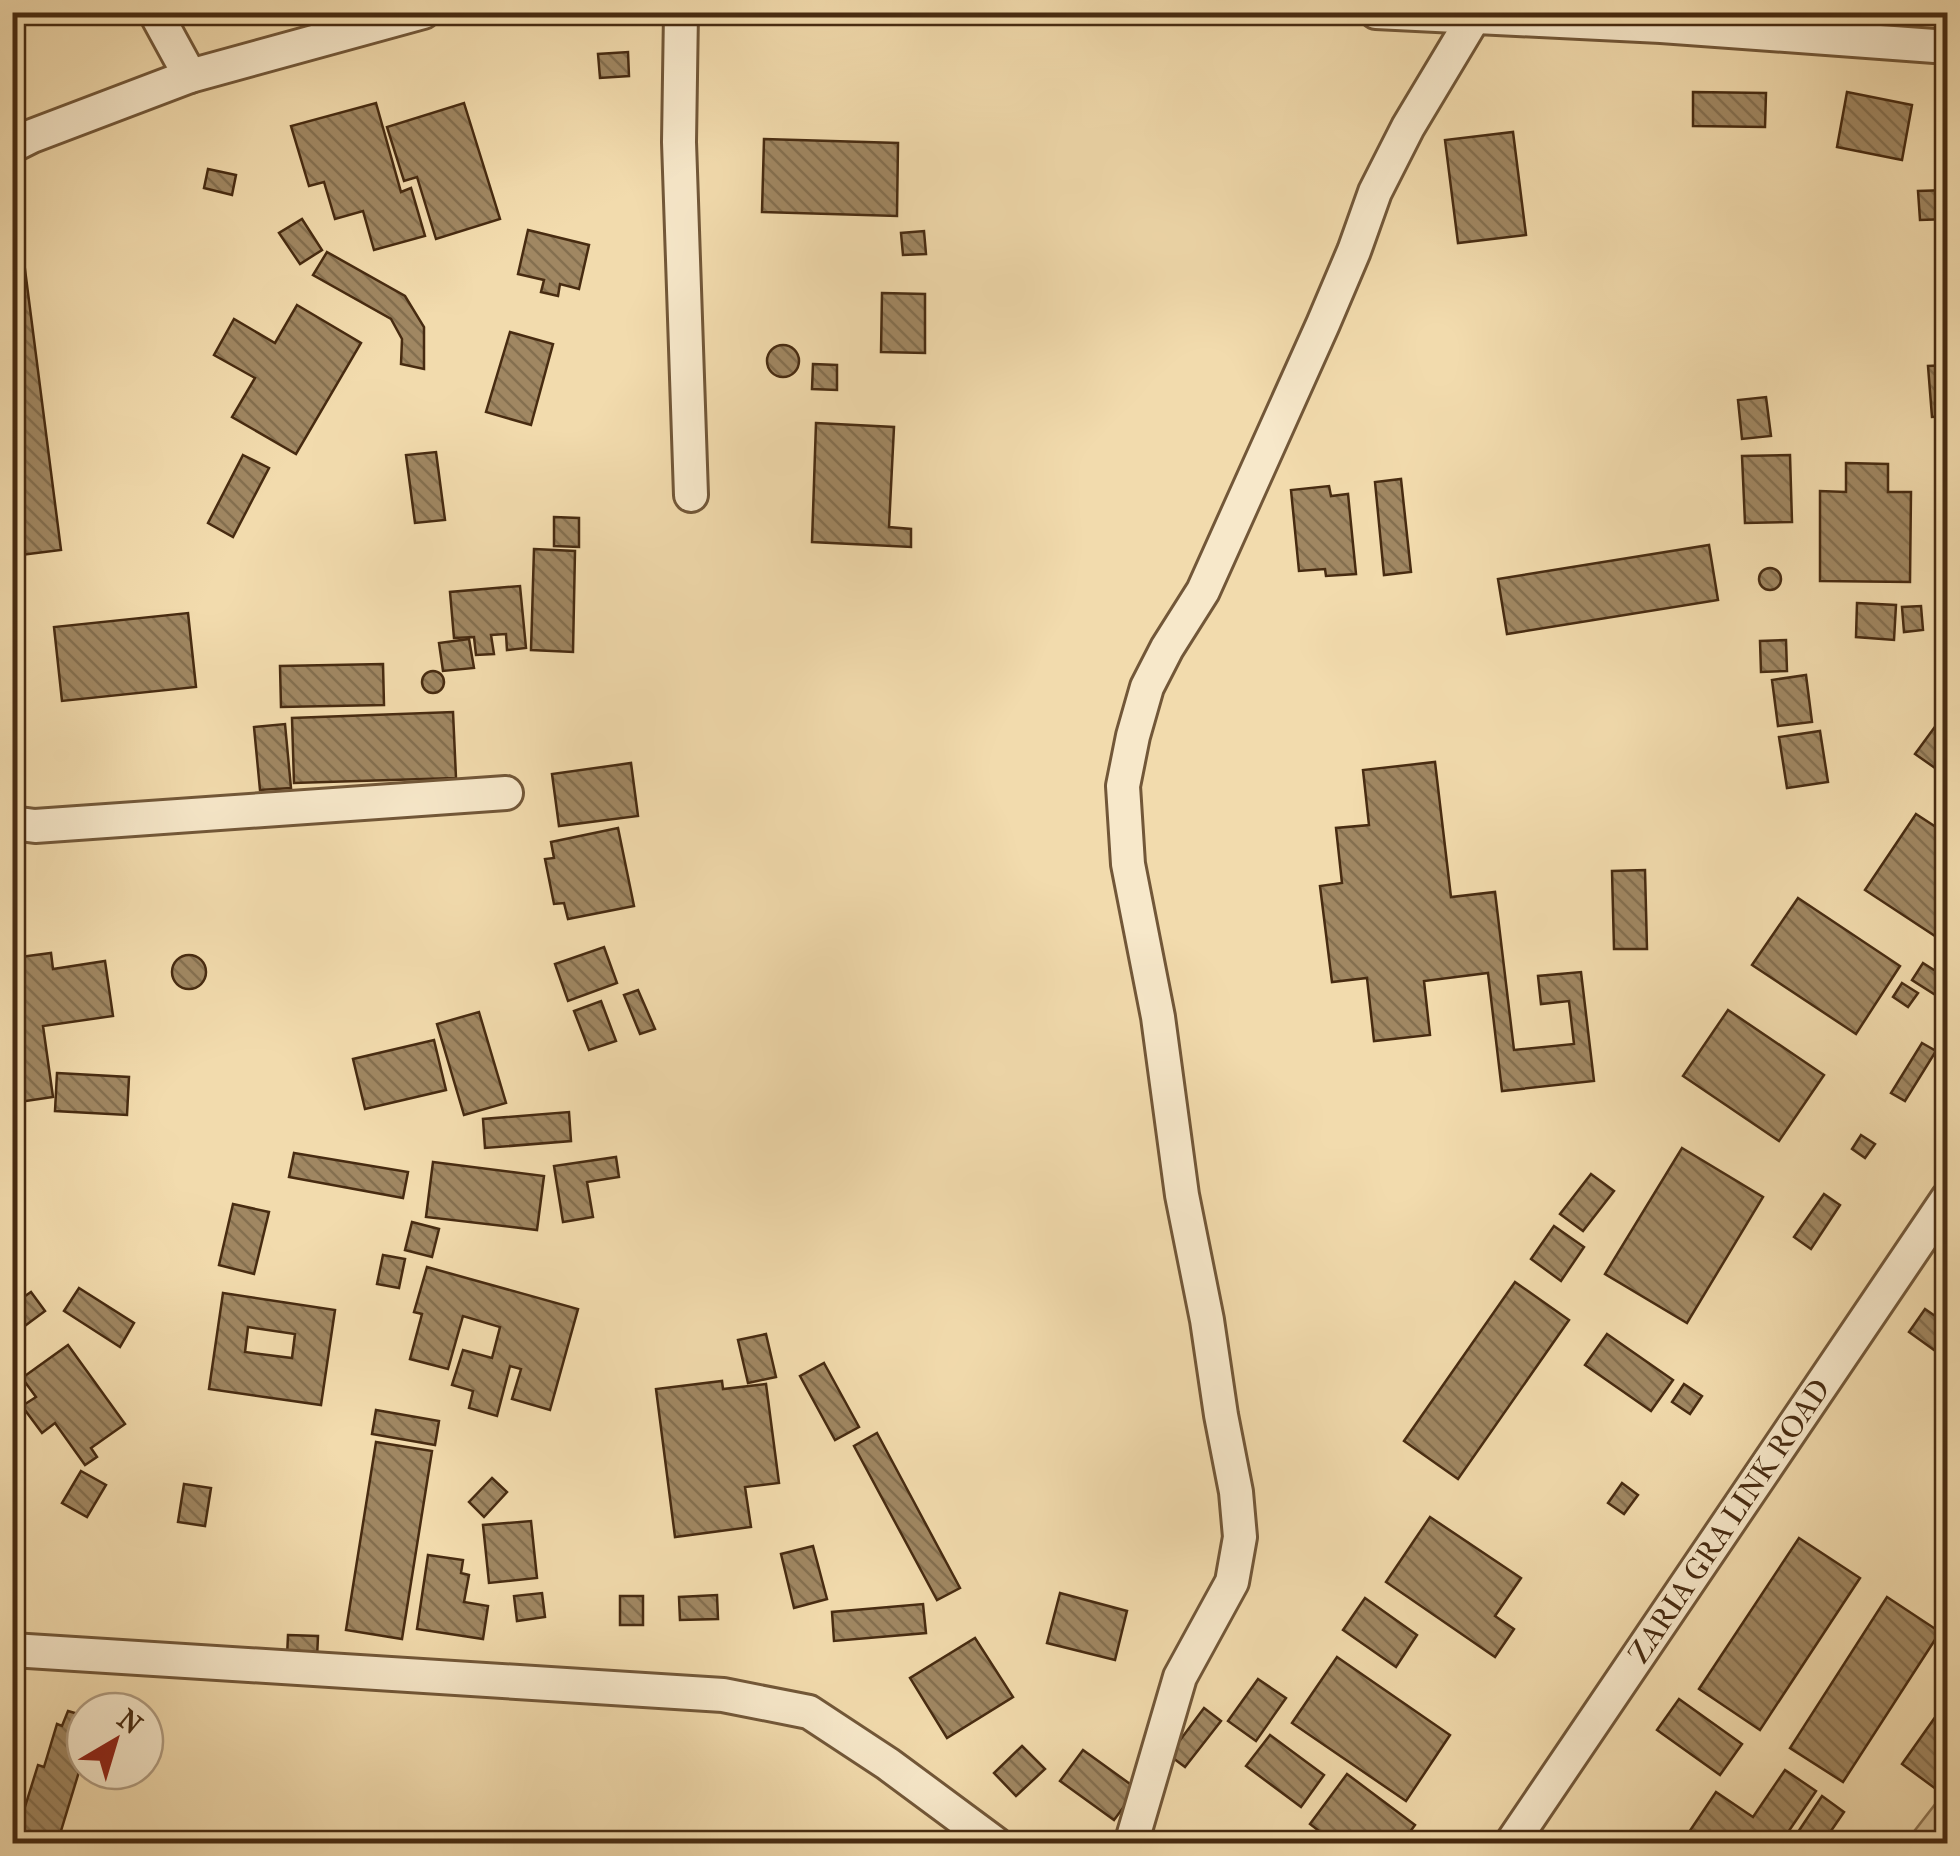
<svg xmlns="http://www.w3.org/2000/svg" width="1960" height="1856" viewBox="0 0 1960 1856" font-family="'IM FELL French Canon',serif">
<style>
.grass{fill:#d5bd92;stroke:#8e7452;stroke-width:2.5}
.building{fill:url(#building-back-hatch);stroke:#472b11;stroke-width:2.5;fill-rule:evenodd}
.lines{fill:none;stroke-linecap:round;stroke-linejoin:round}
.street-casing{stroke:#725738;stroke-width:38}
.street{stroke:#f7e8ca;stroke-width:32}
.labels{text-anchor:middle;stroke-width:8;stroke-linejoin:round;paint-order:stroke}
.street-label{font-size:30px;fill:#472b11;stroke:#f7e8ca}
</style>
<defs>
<pattern id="building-back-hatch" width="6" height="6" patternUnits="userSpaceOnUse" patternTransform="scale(2.5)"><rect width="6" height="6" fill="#a08762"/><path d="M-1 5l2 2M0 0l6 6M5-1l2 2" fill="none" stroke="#846f4f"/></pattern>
</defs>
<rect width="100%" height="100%" fill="#f2dbad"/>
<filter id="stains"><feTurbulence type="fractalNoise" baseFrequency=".002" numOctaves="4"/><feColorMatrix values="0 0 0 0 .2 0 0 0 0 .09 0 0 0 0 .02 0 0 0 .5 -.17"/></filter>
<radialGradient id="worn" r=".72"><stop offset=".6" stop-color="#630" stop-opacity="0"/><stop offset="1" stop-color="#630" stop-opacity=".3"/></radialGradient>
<!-- grass -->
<path class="grass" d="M1947 1789V1843H1905Z"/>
<!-- building -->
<g class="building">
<path d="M628 52 629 76 600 78 598 54Z"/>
<path d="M1693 92 1766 93 1765 127 1693 126Z"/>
<path d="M1847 92 1912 105 1902 160 1837 147Z"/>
<path d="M376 103 401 192 411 188 425 236 374 250 363 211 335 219 324 182 309 186 291 126Z"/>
<path d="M464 103 500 219 436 239 417 177 404 181 387 127Z"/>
<path d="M1513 132 1526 235 1458 243 1445 140Z"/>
<path d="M764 139 898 143 897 216 762 212Z"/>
<path d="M208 169 236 175 232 195 204 188Z"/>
<path d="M1948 190V219L1920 220 1918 191Z"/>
<path d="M302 219 322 250 300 264 279 233Z"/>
<path d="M528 230 589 245 579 289 560 284 558 296 541 292 544 280 518 274Z"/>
<path d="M924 231 926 254 903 255 901 233Z"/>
<path d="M22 246 61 550 12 556V247Z"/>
<path d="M327 252 405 296 424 327V369L401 364 402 339 391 319 313 275Z"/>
<path d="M882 293 925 294V353L881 352Z"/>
<path d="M297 305 361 343 296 454 232 417 255 378 214 355 234 319 275 343Z"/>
<path d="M510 332 553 344 531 425 486 412Z"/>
<circle cx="783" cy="361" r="16"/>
<path d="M813 364 837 365V390L812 389Z"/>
<path d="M1948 365V416L1932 417 1928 366Z"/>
<path d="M1766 397 1771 436 1742 439 1738 400Z"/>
<path d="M816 423 894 427 889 527 911 529V547L812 542Z"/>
<path d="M436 452 445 520 415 523 406 455Z"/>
<path d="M243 455 269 468 233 537 208 523Z"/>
<path d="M1790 455 1792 522 1745 523 1742 456Z"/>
<path d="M1846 463 1888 464V492H1911L1910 582 1820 581V491L1846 492Z"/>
<path d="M1401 479 1411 572 1384 575 1375 482Z"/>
<path d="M1329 486 1331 496 1348 494 1356 574 1326 576 1325 569 1299 571 1291 490Z"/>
<path d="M554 517 579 518V547L554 546Z"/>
<path d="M1709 545 1718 600 1507 634 1498 579Z"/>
<path d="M534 549 575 551 573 652 531 650Z"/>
<circle cx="1770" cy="579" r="11"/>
<path d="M520 586 526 648 507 650 506 634 491 635 494 654 476 655 474 637 454 638 450 592Z"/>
<path d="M12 599 22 660 12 662Z"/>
<path d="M1857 603 1896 605 1894 640 1856 637Z"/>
<path d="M1921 606 1923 630 1904 632 1902 607Z"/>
<path d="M188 613 196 687 62 701 54 627Z"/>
<path d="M469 639 474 668 443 671 439 643Z"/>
<path d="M1786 640 1787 671 1761 672 1760 641Z"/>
<path d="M383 664 384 705 281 707 280 666Z"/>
<circle cx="433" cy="682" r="11"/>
<path d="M1806 675 1812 722 1778 726 1772 680Z"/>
<path d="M1948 709V777L1915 754Z"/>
<path d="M453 712 456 778 294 783 292 718Z"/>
<path d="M285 724 291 788 260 790 254 727Z"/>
<path d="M1820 731 1828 782 1787 788 1779 737Z"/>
<path d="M1435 762 1451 897 1495 892 1514 1050 1574 1044 1569 1001 1541 1004 1538 976 1581 972 1594 1081 1502 1091 1488 973 1424 981 1430 1035 1374 1041 1367 978 1332 982 1320 886 1342 883 1336 828 1369 825 1363 770Z"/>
<path d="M631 763 638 816 559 826 552 774Z"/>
<path d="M1916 814 1948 835V918L1935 936 1865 890Z"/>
<path d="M618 828 634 906 568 919 564 903 554 904 545 859 554 858 551 842Z"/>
<path d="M1645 870 1647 949H1614L1612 871Z"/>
<path d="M1798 898 1900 966 1856 1034 1752 965Z"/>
<path d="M604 947 617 983 568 1001 555 964Z"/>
<path d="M51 953 53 969 105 961 113 1016 43 1026 53 1097 12 1103V958Z"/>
<circle cx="189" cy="972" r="17"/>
<path d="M1923 963 1948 979V1003L1912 980Z"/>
<path d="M1902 983 1918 993 1908 1007 1893 997Z"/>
<path d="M638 990 655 1029 640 1034 624 995Z"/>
<path d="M601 1001 616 1041 589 1050 574 1011Z"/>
<path d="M1728 1010 1824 1075 1779 1141 1683 1076Z"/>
<path d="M479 1012 506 1103 464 1115 437 1024Z"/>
<path d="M434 1040 446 1090 365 1109 353 1059Z"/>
<path d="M1922 1043 1936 1051 1905 1101 1891 1093Z"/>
<path d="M57 1073 129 1077 127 1115 55 1111Z"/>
<path d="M569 1112 571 1141 485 1148 483 1119Z"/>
<path d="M1861 1135 1875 1144 1865 1158 1852 1149Z"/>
<path d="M1682 1148 1763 1197 1687 1323 1605 1274Z"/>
<path d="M294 1153 408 1172 403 1198 289 1177Z"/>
<path d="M616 1157 619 1177 587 1182 593 1217 563 1222 554 1166Z"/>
<path d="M433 1162 544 1176 537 1230 426 1217Z"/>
<path d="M1591 1174 1614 1191 1583 1231 1560 1214Z"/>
<path d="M1824 1194 1840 1205 1811 1249 1794 1237Z"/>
<path d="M233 1204 269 1212 254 1274 219 1265Z"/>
<path d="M412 1222 439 1229 432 1257 405 1250Z"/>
<path d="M1554 1226 1584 1247 1561 1281 1531 1259Z"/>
<path d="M383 1255 405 1259 399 1288 377 1284Z"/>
<path d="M427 1267 578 1309 550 1410 512 1399 521 1369 510 1366 497 1416 469 1408 473 1391 452 1385 463 1350 492 1358 500 1327 463 1316 448 1369 410 1359 422 1314 414 1312Z"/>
<path d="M12 1272H21L20 1299H12Z"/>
<path d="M1515 1282 1569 1320 1458 1479 1404 1441Z"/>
<path d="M79 1288 134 1323 120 1347 64 1311Z"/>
<path d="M31 1292 45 1311 18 1331 12 1323V1305Z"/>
<path d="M223 1293 335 1310 321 1405 209 1389ZM248 1327 295 1334 292 1358 245 1352Z"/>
<path d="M1925 1309 1948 1325V1360L1909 1332Z"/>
<path d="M766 1334 776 1377 748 1383 738 1340Z"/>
<path d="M1607 1334 1673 1380 1651 1411 1585 1365Z"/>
<path d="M68 1345 125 1424 91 1448 97 1457 85 1465 55 1423 42 1433 22 1406 36 1397 22 1378Z"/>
<path d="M824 1363 859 1427 835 1440 800 1376Z"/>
<path d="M722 1381 723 1389 766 1384 779 1483 745 1487 751 1527 675 1537 656 1389Z"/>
<path d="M1684 1384 1702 1396 1690 1414 1672 1402Z"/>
<path d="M376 1410 439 1421 435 1445 372 1434Z"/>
<path d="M877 1433 960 1588 937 1600 854 1446Z"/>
<path d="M376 1442 432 1451 402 1639 346 1630Z"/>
<path d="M81 1471 106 1485 87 1517 62 1503Z"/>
<path d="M492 1478 507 1492 484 1517 469 1502Z"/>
<path d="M1622 1483 1638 1495 1624 1514 1608 1503Z"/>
<path d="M184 1484 211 1488 205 1526 178 1522Z"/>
<path d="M1430 1517 1521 1578 1495 1616 1514 1629 1495 1657 1386 1582Z"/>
<path d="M1947 1517H1948V1562L1938 1549 1937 1537 1940 1525Z"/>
<path d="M531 1521 537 1578 489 1583 483 1525Z"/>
<path d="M1799 1538 1860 1578 1760 1730 1699 1689Z"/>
<path d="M813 1546 827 1599 794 1608 781 1554Z"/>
<path d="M428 1555 463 1560 461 1573 469 1575 464 1602 488 1606 483 1639 417 1629Z"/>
<path d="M542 1593 545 1617 517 1621 514 1596Z"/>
<path d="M1060 1593 1127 1611 1115 1660 1047 1643Z"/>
<path d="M717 1595 718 1619 680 1620 679 1597Z"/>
<rect x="620" y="1596" width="23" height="29"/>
<path d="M1887 1597 1940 1632 1843 1782 1790 1748Z"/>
<path d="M1365 1598 1417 1635 1396 1667 1343 1630Z"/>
<path d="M923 1604 926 1633 834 1641 832 1612Z"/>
<path d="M288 1635 318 1636 317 1658 287 1657Z"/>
<path d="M975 1638 1013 1697 947 1738 910 1678Z"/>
<path d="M1337 1657 1450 1735 1406 1801 1292 1723Z"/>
<path d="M1258 1679 1286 1698 1256 1741 1228 1721Z"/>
<path d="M1679 1699 1742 1744 1720 1775 1657 1730Z"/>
<path d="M1948 1699V1773L1936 1789 1902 1764Z"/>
<path d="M1204 1708 1221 1721 1185 1767 1169 1755Z"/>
<path d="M68 1711 85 1716V1752L57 1844 14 1842 38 1765 44 1767 57 1724 62 1726Z"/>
<path d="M1270 1735 1324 1775 1301 1807 1246 1766Z"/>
<path d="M1022 1746 1045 1769 1016 1796 994 1773Z"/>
<path d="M1083 1750 1137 1789 1114 1820 1060 1781Z"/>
<path d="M1785 1770 1816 1791 1780 1844H1681L1716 1792 1753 1817Z"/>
<path d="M1347 1774 1415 1825 1401 1844H1336L1310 1824Z"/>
<path d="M1822 1796 1844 1812 1822 1844H1808L1796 1835Z"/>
</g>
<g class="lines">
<defs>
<g id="street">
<path d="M155 12 190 76"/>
<path d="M681 12 679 142 691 495"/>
<path d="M1376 12 1661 26 1948 47"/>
<path d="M12 146 32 136 190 76 423 12"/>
<path d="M12 823 35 826 506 793"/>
<path d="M12 1650 723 1695 809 1712 888 1764 996 1844"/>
<path d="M1131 1844 1180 1677 1232 1582 1240 1537 1236 1492 1221 1415 1207 1320 1182 1195 1158 1017 1128 864 1123 786 1133 736 1147 687 1167 648 1203 591 1323 324 1354 251 1375 192 1408 127 1474 17"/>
<path d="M1511 1844 1948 1198"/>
</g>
</defs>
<!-- street casing -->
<use href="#street" class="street-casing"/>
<!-- street -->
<use href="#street" class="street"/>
</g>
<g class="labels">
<!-- street labels -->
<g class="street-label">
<text transform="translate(1729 1521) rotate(-56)" y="10">ZARIA GRA LINK ROAD</text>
</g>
</g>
<!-- margin -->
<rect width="1960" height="1856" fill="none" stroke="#f2dbad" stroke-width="50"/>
<rect x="15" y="15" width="1930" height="1826" fill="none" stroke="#472b11" stroke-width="5"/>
<rect x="25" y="25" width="1910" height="1806" fill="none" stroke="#472b11" stroke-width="2.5"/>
<!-- north arrow -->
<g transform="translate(115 1741) rotate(38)"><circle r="48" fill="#f7e8ca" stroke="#b19c80" stroke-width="2.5"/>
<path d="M0-8L18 38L0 25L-18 38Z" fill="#8f2418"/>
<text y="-15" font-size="28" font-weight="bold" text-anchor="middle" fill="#472b11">N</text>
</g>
<rect width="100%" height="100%" filter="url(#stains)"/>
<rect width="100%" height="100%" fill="url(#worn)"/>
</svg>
